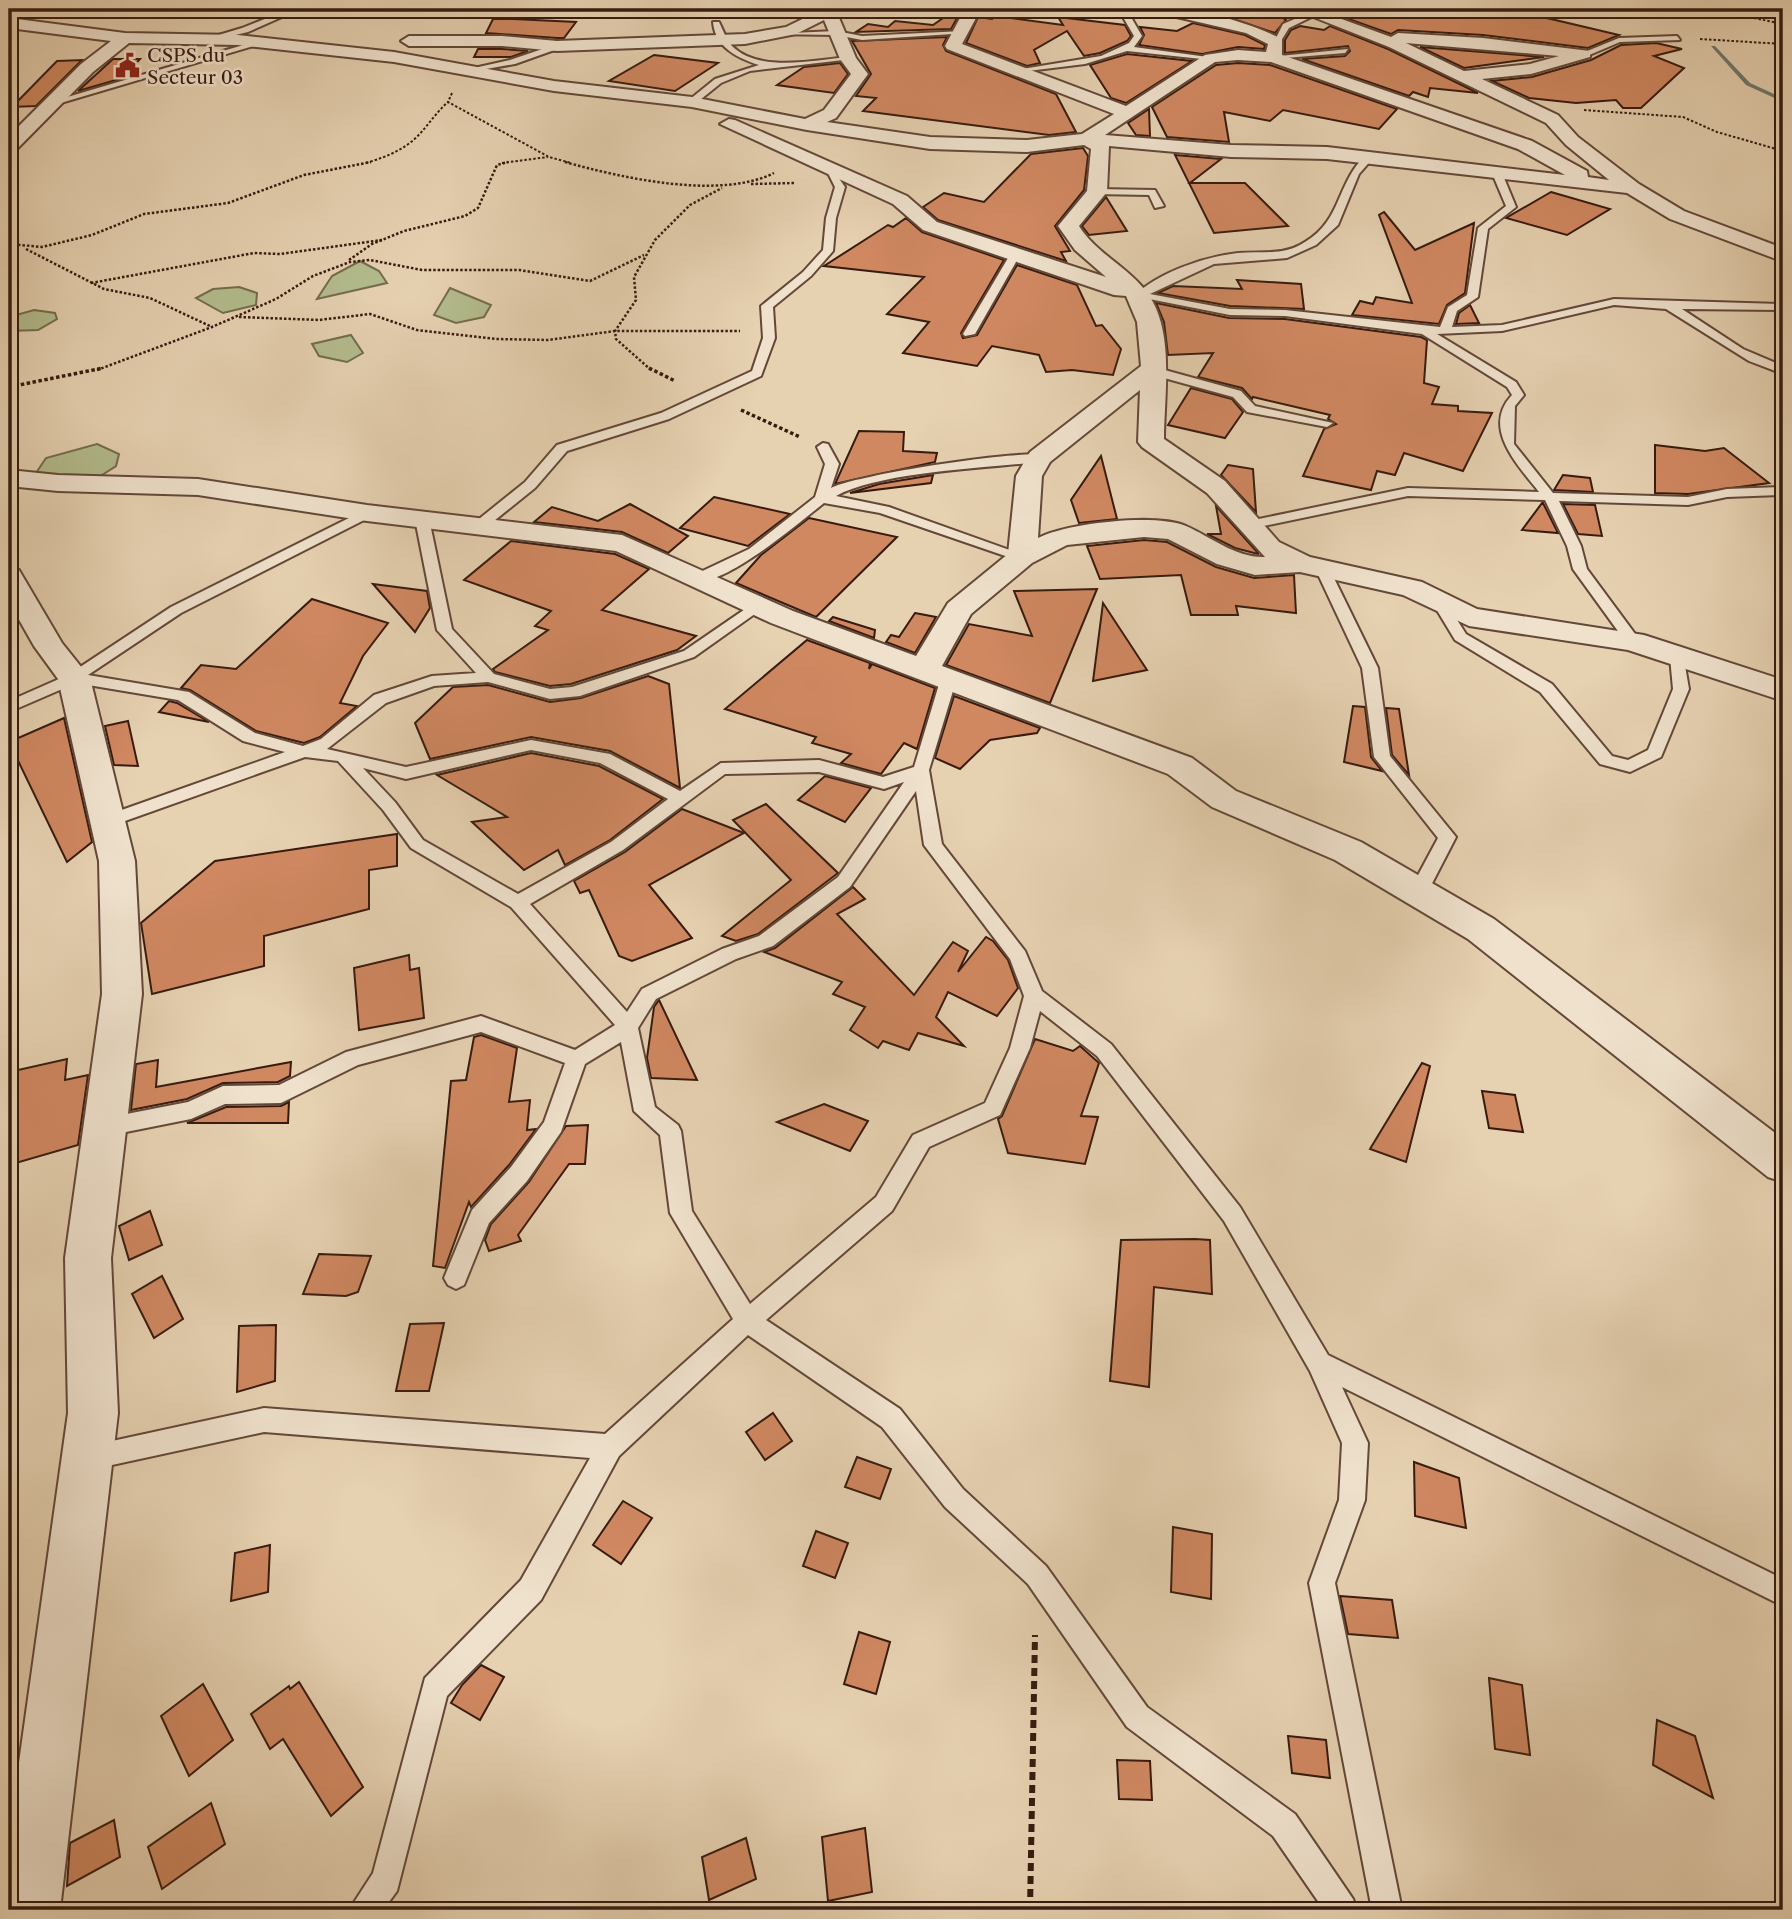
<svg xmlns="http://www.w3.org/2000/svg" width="1792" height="1919" viewBox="0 0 1792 1919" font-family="'Libre Caslon Text',serif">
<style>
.green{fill:#b3bc8d;stroke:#756c4e;stroke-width:2}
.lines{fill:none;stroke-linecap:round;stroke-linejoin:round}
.stream{fill:#70796e;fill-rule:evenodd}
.building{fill:#d08861;stroke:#371b10;stroke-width:2}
.service-casing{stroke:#634838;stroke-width:4}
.minor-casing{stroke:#634838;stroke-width:4}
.path-far3{stroke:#371b10;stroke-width:2;stroke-dasharray:2.5 2;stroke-linecap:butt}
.path-far2{stroke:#371b10;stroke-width:2.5;stroke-dasharray:2.5 2;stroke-linecap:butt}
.path-far1{stroke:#371b10;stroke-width:3.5;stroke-dasharray:3.5 2.5;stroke-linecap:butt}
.path{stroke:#371b10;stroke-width:6;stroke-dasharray:8 5;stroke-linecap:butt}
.service{fill:#efe1cc;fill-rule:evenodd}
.minor{fill:#efe1cc;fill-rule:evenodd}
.labels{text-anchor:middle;stroke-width:5;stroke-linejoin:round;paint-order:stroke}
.far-poi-label{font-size:19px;fill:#371b10;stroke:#efe1cc;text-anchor:start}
</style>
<rect width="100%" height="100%" fill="#e6d1b1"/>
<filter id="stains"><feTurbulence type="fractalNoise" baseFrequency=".00286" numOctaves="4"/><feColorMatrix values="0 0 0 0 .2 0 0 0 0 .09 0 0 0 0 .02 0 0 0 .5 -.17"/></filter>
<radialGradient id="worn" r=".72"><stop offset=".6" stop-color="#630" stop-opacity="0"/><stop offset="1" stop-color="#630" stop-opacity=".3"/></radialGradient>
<!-- green -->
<g class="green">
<path d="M360 261 379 271 387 283 317 299 332 276Z"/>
<path d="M239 287 257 293 256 305 223 313 196 298 213 289Z"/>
<path d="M450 288 491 305 484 317 456 323 434 315Z"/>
<path d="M34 310 55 313 57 319 38 330 9 331V317Z"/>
<path d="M351 335 363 353 347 362 319 356 312 344Z"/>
<path d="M97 444 119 454 116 466 88 484 34 476 46 458Z"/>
</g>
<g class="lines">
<!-- stream -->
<path class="stream" d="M1711 46H1715L1750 83 1783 98V102L1746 85Z"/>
</g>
<!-- building -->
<g class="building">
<path d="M1478 9 1503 18 1517 11 1619 35 1588 48 1483 35 1398 30 1391 34 1343 17 1350 11 1378 16V11L1443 17Z"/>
<path d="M1220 10 1242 14 1272 11 1286 20 1275 33 1215 13Z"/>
<path d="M949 14 957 18 951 29 856 32 868 24 888 27 895 21 933 25Z"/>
<path d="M996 16 1063 25 1058 17 1125 25 1131 36 1127 41 1100 53 1084 56 1067 31 1034 50 1040 63 1027 66 966 43 978 17 992 19Z"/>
<path d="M493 19H513L576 22 564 38H557L486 33Z"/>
<path d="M1193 23 1245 35 1265 45 1264 49 1238 47 1202 54 1139 45 1144 35 1140 27 1177 31Z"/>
<path d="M1300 26 1324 30 1330 26 1388 49 1478 93 1430 88 1428 97 1413 92 1409 96 1302 59 1345 56 1350 51 1348 46 1285 53V40L1291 30Z"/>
<path d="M947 37 943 45 946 51 1056 94 1076 132 1049 135 863 111 876 98 856 96 871 74 852 41Z"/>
<path d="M1656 43 1682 49 1654 56 1684 68 1641 108H1623L1616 100 1576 103 1529 98 1492 81 1532 77 1591 60 1621 45Z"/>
<path d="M1420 47 1544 57 1464 68Z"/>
<path d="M478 49H502L528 51 511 57H474Z"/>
<path d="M1127 54 1192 61 1126 103 1111 98 1090 65Z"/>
<path d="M654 55 718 63 675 91 609 81Z"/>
<path d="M113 59H140L123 78 78 91Z"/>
<path d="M82 60 36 106 12 107 57 61Z"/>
<path d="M840 63 848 74 834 93 777 85 804 67Z"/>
<path d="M1238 63 1270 65 1397 109 1379 129 1283 110 1270 121 1224 112 1229 142 1167 137 1152 107 1216 65Z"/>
<path d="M1149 109 1150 136 1136 135 1128 123Z"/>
<path d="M1083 148 1088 156 1084 190 1055 226 1070 251 1061 252 1066 261 938 220 923 207 944 193 984 202 1031 154Z"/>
<path d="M1175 155 1221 159 1190 183H1245L1288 226 1214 233Z"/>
<path d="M1551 192 1610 209 1567 235 1506 218Z"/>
<path d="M1106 197 1127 231 1089 235 1082 226Z"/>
<path d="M1384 212 1415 250 1474 223 1465 293 1447 305 1439 324 1352 315 1360 301 1373 304 1376 297 1412 303 1379 215Z"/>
<path d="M906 218 922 232 1004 260 961 333 963 338 977 335 1017 265 1077 285 1096 326 1102 325 1121 349 1113 375 1072 370 1046 372 1039 355 992 346 977 366 903 353 929 322 887 314 924 277 824 266 888 225 893 227Z"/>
<path d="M1237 280 1301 284 1304 309 1230 306 1158 293 1173 286 1242 289Z"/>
<path d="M1156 303 1229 318 1285 319 1421 337 1427 340 1424 383 1439 387 1432 404 1458 406V411L1492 413 1463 471 1404 453 1395 475 1377 471 1371 490 1303 476 1324 429 1336 424 1328 419 1330 415 1253 397 1252 399 1242 388 1198 377 1213 353 1168 355 1164 322Z"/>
<path d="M1470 305 1479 323 1456 324 1459 313Z"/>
<path d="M1191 388 1232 399 1243 412 1225 438 1168 425Z"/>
<path d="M859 431 904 432 903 451 937 453 935 462 835 484Z"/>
<path d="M1655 445 1705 451 1724 448 1769 483 1688 494 1655 493Z"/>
<path d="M1101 456 1117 519 1079 523 1071 500Z"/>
<path d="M1228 465 1253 469 1256 512 1221 475Z"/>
<path d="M933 475 931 483 850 493 879 484Z"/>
<path d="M1563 475 1590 478 1593 492 1554 490Z"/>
<path d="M714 497 790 514 748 546 680 528Z"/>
<path d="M1543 503 1558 533 1522 530 1542 503Z"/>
<path d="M630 504 688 536 668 553 622 532 534 522 552 507 598 521Z"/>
<path d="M1563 504 1595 505 1602 536 1578 534Z"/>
<path d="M1216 506 1258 553V554L1235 548 1207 534H1221Z"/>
<path d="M809 518 897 537 816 617 736 583 761 555Z"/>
<path d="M1144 540 1167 542 1216 567 1254 578 1294 575 1296 613 1236 606 1238 615H1191L1181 575 1100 579 1087 546Z"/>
<path d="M511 541 615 554 649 569 602 610 696 636 677 650 571 684 550 686 495 672 493 669 548 630 535 626 551 611 464 580Z"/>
<path d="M373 584 427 591 430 608 415 632Z"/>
<path d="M1097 589 1050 703 946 665 969 624 1032 636 1014 591Z"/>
<path d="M312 599 388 623 363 656 340 703 357 706 320 737 304 743 256 731 190 690 181 688 201 665 236 669Z"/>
<path d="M1103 603 1147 670 1093 681Z"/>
<path d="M915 613 936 617 915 653 886 642 891 635 899 637Z"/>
<path d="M833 617 875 630 874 638 829 621Z"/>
<path d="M807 640 870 663 869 669 872 664 935 688 917 749 904 743 881 774 841 763 851 754 812 743 816 737 725 709Z"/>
<path d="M648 676 669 684 680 788 610 751 531 737 430 759 415 723 453 687 488 685 550 702 581 698Z"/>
<path d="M954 696 1040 728 1037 733 990 740 960 769 935 758Z"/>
<path d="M169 701 177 703 209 722 159 712Z"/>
<path d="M1353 706 1365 707 1371 757 1382 771 1344 762Z"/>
<path d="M1386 708 1399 709 1409 775 1392 755Z"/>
<path d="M64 718 92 842 67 862 9 742Z"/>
<path d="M128 721 138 766 114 765 105 726Z"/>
<path d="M531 753 599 766 663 799 610 840 565 865 558 850 524 870 472 822 507 817 437 775Z"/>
<path d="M825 776 871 788 845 822 798 800Z"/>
<path d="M766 804 838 873 758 934 736 941 722 936 791 880 733 820Z"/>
<path d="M682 809 744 833 649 885 692 938 632 961 619 956 589 890 580 893 574 881 625 852Z"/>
<path d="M397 834V866L369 870V909L264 936V966L152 994 141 923 215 861Z"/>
<path d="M853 887 865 899 837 914 914 995 953 942 968 951 958 972 986 937 993 941 1008 960 1018 988 997 1016 948 992 936 1017 964 1046 918 1033 909 1050 883 1041 878 1048 850 1030 865 1007 833 994 842 982 764 952 775 948Z"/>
<path d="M409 955 410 970 419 968 424 1018 359 1030 354 968Z"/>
<path d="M659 1000 697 1080 651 1078 647 1058 654 1007Z"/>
<path d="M481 1035 517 1048 509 1102 530 1100 527 1130 536 1129 509 1165 471 1207 469 1202 445 1268 433 1266 451 1081 466 1080 474 1037Z"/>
<path d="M1035 1039 1073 1051 1080 1046 1099 1063 1081 1116 1098 1117 1085 1164 1008 1153 998 1119 1002 1116Z"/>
<path d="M67 1059 65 1080 88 1075 78 1145 9 1165V1072Z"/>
<path d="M158 1060 156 1087 291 1062 290 1076 278 1082 223 1083 187 1099 131 1110 136 1064Z"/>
<path d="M1422 1063 1430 1066 1406 1162 1370 1149Z"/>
<path d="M1482 1091 1515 1095 1523 1132 1489 1128Z"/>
<path d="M289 1102 288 1123H187L226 1107 281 1106Z"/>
<path d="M824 1104 868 1121 850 1151 777 1122Z"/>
<path d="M588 1125 585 1164H569L518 1235 521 1241 489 1251 485 1240 491 1224 529 1182 566 1126Z"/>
<path d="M150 1211 162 1245 129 1260 119 1226Z"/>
<path d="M1195 1239 1210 1240 1212 1294 1154 1287 1149 1387 1110 1381 1121 1240Z"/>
<path d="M319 1254 371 1256 358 1292 346 1296 303 1294Z"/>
<path d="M162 1276 183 1319 154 1338 132 1294Z"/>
<path d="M444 1323 429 1391H396L410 1324Z"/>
<path d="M276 1325 275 1381 237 1392 239 1326Z"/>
<path d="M773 1413 792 1441 765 1460 746 1432Z"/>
<path d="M857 1457 891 1469 880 1499 845 1487Z"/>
<path d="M1414 1462 1459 1478 1466 1528 1415 1516Z"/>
<path d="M623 1501 652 1518 621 1564 593 1545Z"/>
<path d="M1173 1527 1212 1534 1211 1599 1171 1592Z"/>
<path d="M816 1531 848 1543 835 1578 803 1566Z"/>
<path d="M270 1545 268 1592 231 1601 235 1553Z"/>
<path d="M1340 1596 1392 1600 1398 1638 1348 1634Z"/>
<path d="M859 1632 890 1642 876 1694 844 1684Z"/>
<path d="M481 1665 504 1677 480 1720 451 1703 462 1685Z"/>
<path d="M1489 1678 1522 1685 1530 1755 1495 1749Z"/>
<path d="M299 1682 363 1787 331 1816 283 1739 270 1749 251 1714 289 1686 290 1689Z"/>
<path d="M203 1684 233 1740 189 1776 161 1716Z"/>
<path d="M1657 1720 1695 1736 1713 1798 1653 1765Z"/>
<path d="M1288 1736 1326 1740 1330 1778 1292 1773Z"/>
<path d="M1117 1760 1150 1761 1152 1800 1119 1799Z"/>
<path d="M211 1803 225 1844 162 1889 148 1847Z"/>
<path d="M114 1820 120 1857 67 1886 70 1843Z"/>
<path d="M865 1828 872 1892 828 1901 822 1837Z"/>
<path d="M746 1838 756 1879 709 1900 702 1857Z"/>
</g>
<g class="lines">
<defs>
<g id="service">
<path d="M290 9H300L248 32 206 42 202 40 242 28Z"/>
<path d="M1123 9H1131L1128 12 1142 36 1134 47 1215 58 1211 60 1127 51 1085 64 1020 72 1016 70 1101 56 1129 43 1134 36 1120 12Z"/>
<path d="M1318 9H1328L1289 28 1279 44H1273L1283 24Z"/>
<path d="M713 22H719C723 30 726 39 732 46 759 73 814 60 848 57L852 59 750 71 721 83 695 104H689V100L715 79 759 65C737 58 715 47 713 22Z"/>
<path d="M836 31 862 36 963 31 967 33 862 40 836 35 768 34Z"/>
<path d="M1677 36 1680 40 1620 42 1587 56 1580 54 1619 38Z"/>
<path d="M260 40 267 42 54 105 47 103Z"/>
<path d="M557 44 560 48 515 64 469 72 465 70 510 60Z"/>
<path d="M1348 49 1345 53 1273 59 1269 57Z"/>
<path d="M1365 156 1373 158 1359 174 1338 225 1316 245 1287 258 1214 264 1150 294 1230 309 1285 310 1440 327 1448 307 1467 295 1478 228 1506 206 1492 173 1497 170 1502 173 1516 207 1488 229 1478 297 1457 311 1452 327 1502 325 1614 299 1783 304V310L1682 309 1743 349 1783 366V374L1749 361 1666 309 1614 305 1502 331 1437 334 1516 382 1524 395 1515 406 1514 444 1553 493 1688 497 1727 489 1783 487V495L1727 497 1688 505 1559 501 1581 546 1587 569 1641 642 1638 645H1628L1573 569 1567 546 1545 500 1408 496 1249 529 1242 525 1249 521 1408 488 1539 492C1518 465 1481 428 1512 395L1507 387 1422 334 1285 316 1230 315 1134 296C1159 272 1204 257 1238 253 1262 251 1284 256 1305 242 1342 220 1336 184 1365 156Z"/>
<path d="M833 170 845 187 836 218 833 251 811 276 773 307 775 338 761 376 669 419 567 451 535 488 484 529H474V523L525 482 557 445 661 413 752 371 763 338 761 306 803 272 823 250 826 218 835 187 828 173Z"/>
<path d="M1097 189 1155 190 1164 206 1155 208 1149 195 1094 194Z"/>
<path d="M1011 253 1020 255 975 334 965 336 963 334Z"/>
<path d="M1150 366 1241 391 1255 406 1333 423 1327 427 1247 412 1233 397 1146 373 1144 370Z"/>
<path d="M823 443 828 444 839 464 831 488C855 475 1018 450 1044 455L1046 458 1039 462C986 468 880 472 836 496L889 507 1029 557 1022 561 1017 560 880 513 824 503C800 522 723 588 694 581V575L749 549 815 497 825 464 817 447Z"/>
<path d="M367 509 374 513 372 516 181 613 88 675 189 692 255 733 303 746 321 739 374 695 432 676 476 673 437 630 415 519 422 515 429 519 452 629 494 674 550 689 572 687 684 651 754 603 759 602 766 606 694 657 580 696 550 699 488 682 434 686 386 703 327 749 406 767 531 740 610 754 680 791 721 763 819 760 883 777 914 767 940 681 942 678H954L956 681 929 770 942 844 1025 951 1042 991 1111 1044 1240 1207 1328 1355 1783 1579V1606L1342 1387 1368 1443 1365 1500 1335 1583 1402 1910H1372L1309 1583 1339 1500 1342 1443 1310 1371 1224 1221 1097 1056 1040 1011 1030 1048 1000 1115 929 1147 892 1211 766 1320 900 1409 963 1489 1046 1566 1147 1707 1295 1814 1353 1899 1357 1910H1324L1273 1836 1127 1727 1028 1584 945 1507 882 1427 748 1335 619 1456 541 1600 447 1696 397 1891 383 1910H349L373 1873 425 1678 521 1580 590 1458 264 1432 89 1470 80 1466 76 1457 80 1448 264 1408 605 1434 733 1319 670 1213 660 1135 634 1111 621 1042 585 1064 561 1132 527 1181 489 1223 464 1285 456 1289 448 1285 444 1278 472 1210 511 1167 544 1122 565 1063 481 1032 358 1065 281 1103 225 1104 191 1119 106 1136 98 1133 95 1127 98 1121 106 1118 188 1102 223 1086 279 1085 346 1052 481 1016 575 1050 615 1025 511 907 411 848 383 810 338 761 305 757 108 827 102 825 99 821 102 817 285 752 243 741 178 700 76 683 9 712V701L68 675 171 607ZM531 750 600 763 668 799 611 842 518 894 423 840 395 802 363 768 406 779ZM819 772 884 789 904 782 838 877 759 936 722 949 642 989 627 1012 530 904 623 850 725 774ZM916 791 924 845 1010 959 1024 996 1010 1048 985 1103 913 1135 876 1197 750 1304 692 1211 681 1131 678 1125 655 1107 638 1028 656 999 736 959 773 946 850 887Z"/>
<path d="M1322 564 1329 568 1378 668 1390 756 1456 837 1425 897 1418 899 1409 892 1438 838 1374 757 1362 668 1315 568Z"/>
<path d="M1439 598 1444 599 1466 634 1552 684 1612 756 1628 760 1648 750 1673 689 1670 657 1673 654H1683L1689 689 1661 757 1630 772 1600 764 1540 692 1455 640 1432 602Z"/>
</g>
<g id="minor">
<path d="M394 9H713L705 14 682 17 400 16 395 14Z"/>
<path d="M823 9H841L837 13 856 58 868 74 836 118 827 122 930 137 1027 140 1082 134 1114 114 947 49 945 46 960 18 957 9H971L976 18 962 44 1126 106 1205 55 1238 50 1266 52 1268 44 1246 33 1155 12 1152 9C1195 7 1243 20 1282 39V55L1532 141 1587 171 1588 177 1609 180 1566 145 1546 123 1389 47 1293 9H1314L1391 37 1398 33 1483 38 1590 51V57L1531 74 1482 79 1558 115 1578 137 1639 184 1684 211 1783 248V261L1776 259 1670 219 1627 193 1327 159 1231 157 1109 146 1107 192 1079 226C1096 253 1126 266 1145 290 1176 328 1164 394 1164 439L1225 481 1279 542 1310 557 1422 582 1477 609 1644 635 1783 680V701L1628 650 1469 626 1403 595 1300 572 1255 575 1217 564 1168 539 1144 537 1067 545 1032 563 971 614 942 666 1192 758 1236 791 1361 842 1494 919 1783 1139V1182L1768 1177 1468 939 1335 860 1212 807 1168 774 771 623 616 551 367 521 198 495 58 491 9 486V470L58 475 198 479 367 505 622 535 793 611 916 656 948 603 1008 554 1016 476 1030 452 1141 366 1137 322 1126 296 1114 295 923 230 893 204 720 124 729 119 735 120 907 196 937 222 1106 277 1075 250 1058 226 1087 191 1091 149 1084 145 1027 152 930 149 807 130 692 107 554 91 394 62 238 45 129 43 93 72 16 150 9 151V136L81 64 111 41 9 28V18L125 33 238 35 394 52 554 81 692 97 805 119 824 110 851 74 840 59 824 20 796 34 745 44 557 51 502 46H409L401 41 409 36H502L557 41 745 34 786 27ZM1406 43 1559 56 1530 64 1464 71ZM1238 60 1271 62 1518 149 1565 175 1327 147 1231 145 1105 135 1215 62ZM1140 390 1138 442 1142 447 1207 493 1265 557C1236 558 1211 537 1186 526 1155 513 1067 523 1038 538L1042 476 1050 462Z"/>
<path d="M9 567 19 570 62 643 90 678 135 861 142 994 111 1258 118 1413 60 1910H9V1834L68 1413 65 1258 102 994 99 861 58 679 34 646 9 602Z"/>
</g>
</defs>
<!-- service casing -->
<use href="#service" class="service-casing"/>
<!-- minor casing -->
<use href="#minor" class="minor-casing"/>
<!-- path-far3 -->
<g class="path-far3">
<path d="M1710 9 1783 24"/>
<path d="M1700 39 1783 44"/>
<path d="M452 93 448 102 549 157 571 163"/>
<path d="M1584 110 1683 117 1717 132 1783 151"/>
<path d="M366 163C382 158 397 153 411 142 425 131 434 114 448 102"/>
<path d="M502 163 548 157"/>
</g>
<!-- path-far2 -->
<g class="path-far2">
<path d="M565 162C622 178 720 200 774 173"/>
<path d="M751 184 795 183"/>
<path d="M9 244 42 247 92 235 144 214 228 203 304 175 371 162"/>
<path d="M26 249 104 289 150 298 212 327"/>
<path d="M349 260 372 244 404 231 465 216 478 208 497 165 508 162"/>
<path d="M91 283 254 253 280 254 382 240"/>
<path d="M239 317 319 320 370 314 417 330 496 339 548 340 615 331H740"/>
<path d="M97 370 212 327 276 299 313 276 350 262 370 260 422 270H519L590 281 644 255"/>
<path d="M651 370 616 339 615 331 636 300 634 277 655 240 690 205 722 188"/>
</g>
<!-- path-far1 -->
<g class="path-far1">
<path d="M649 368 675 381"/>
<path d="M9 387 103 368"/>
<path d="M741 410 800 437"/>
</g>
<!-- path -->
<path class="path" d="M1030 1910 1035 1635"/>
<!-- service -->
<use href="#service" class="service"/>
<!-- minor -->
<use href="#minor" class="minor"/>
</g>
<!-- icons -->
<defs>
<symbol id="civic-bare" viewBox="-9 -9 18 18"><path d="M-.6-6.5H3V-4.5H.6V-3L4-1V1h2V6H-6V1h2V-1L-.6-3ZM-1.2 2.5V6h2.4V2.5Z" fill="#8f2418" stroke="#efe1cc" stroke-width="2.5" paint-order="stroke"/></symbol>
</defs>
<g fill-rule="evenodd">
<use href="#civic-bare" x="110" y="48" width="35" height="35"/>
</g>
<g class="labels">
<!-- far-poi labels -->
<g class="far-poi-label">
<text x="147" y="62">CSPS du<tspan x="147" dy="22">Secteur 03</tspan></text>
</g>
</g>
<!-- margin -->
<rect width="1792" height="1919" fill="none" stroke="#e6d1b1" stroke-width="35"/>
<rect x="10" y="10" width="1771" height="1898" fill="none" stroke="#371b10" stroke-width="3.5"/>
<rect x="18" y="18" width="1757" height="1884" fill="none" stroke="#371b10" stroke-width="2"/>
<rect width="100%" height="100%" filter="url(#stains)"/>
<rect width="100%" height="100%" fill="url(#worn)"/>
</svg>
